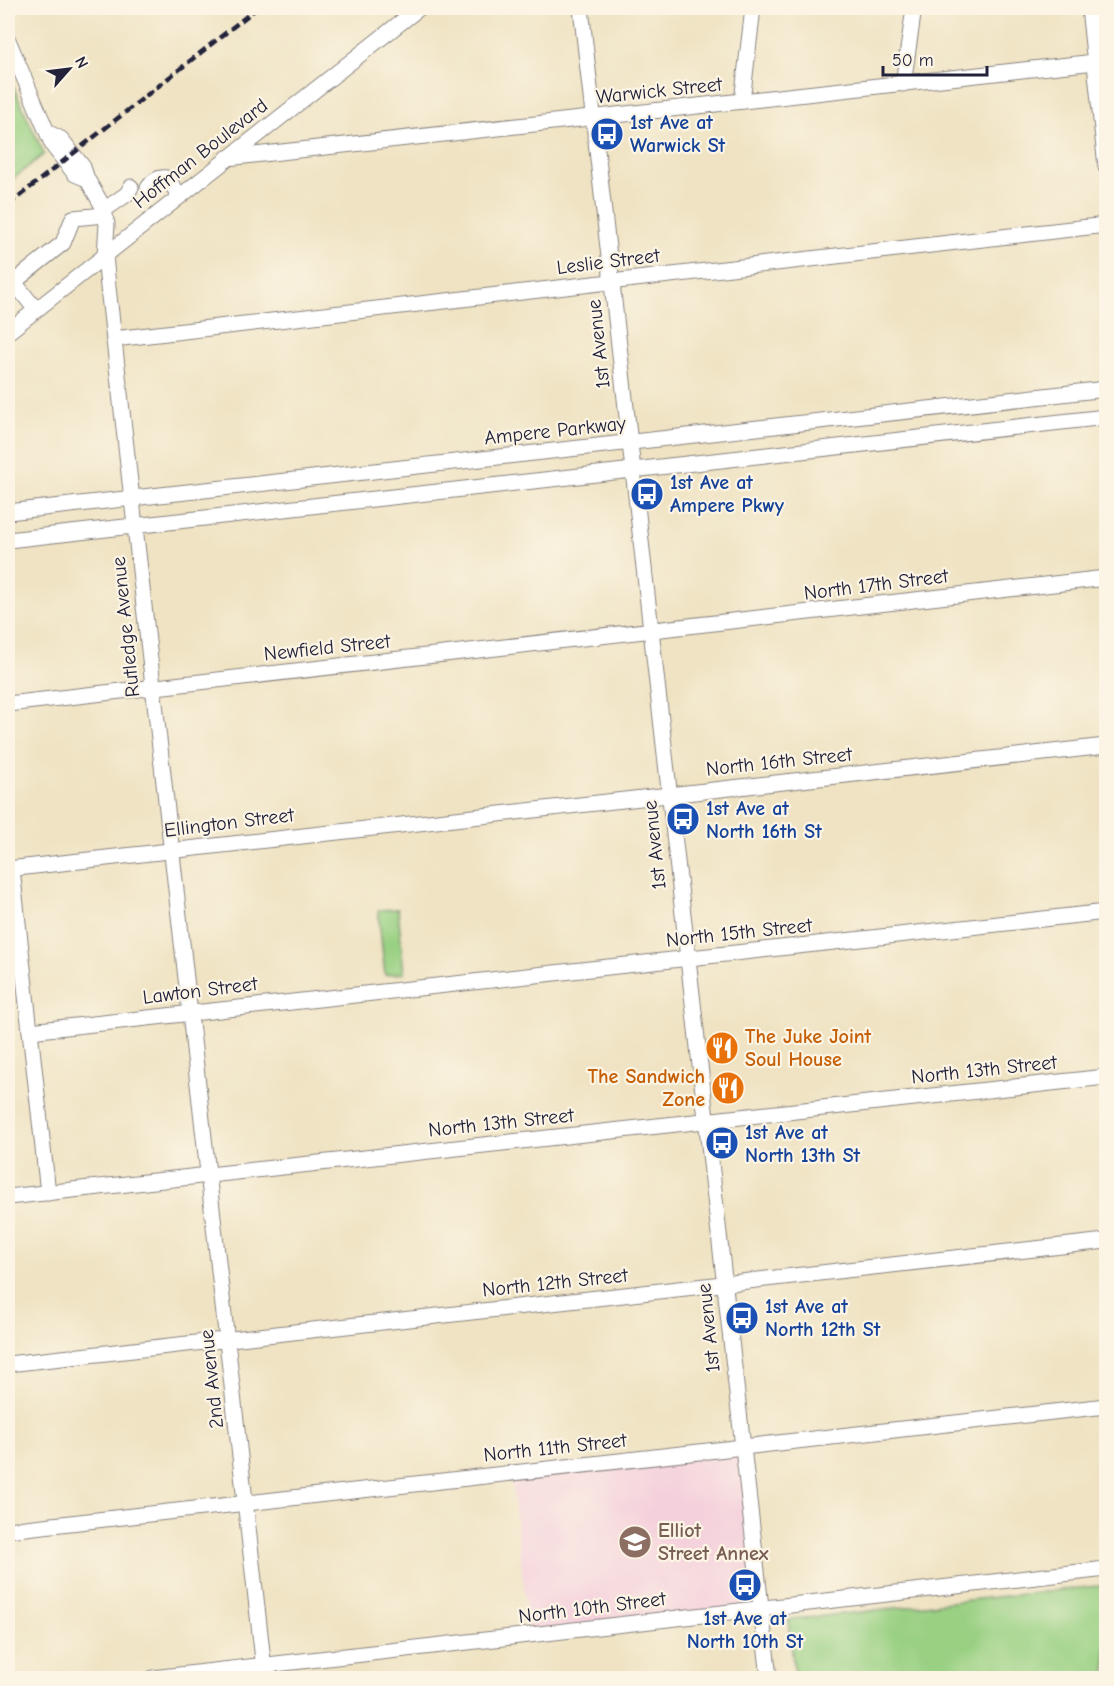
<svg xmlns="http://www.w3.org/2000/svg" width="1114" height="1686" viewBox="0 0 1114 1686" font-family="'Comic Neue',sans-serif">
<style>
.built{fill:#f4cfdc}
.green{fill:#99d082;stroke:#5e795e;stroke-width:1.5}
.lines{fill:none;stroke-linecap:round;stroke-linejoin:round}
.minor-casing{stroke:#88827f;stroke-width:17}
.minor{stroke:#fff;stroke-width:15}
.rail{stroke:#22223b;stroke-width:4.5;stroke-dasharray:9 4.5;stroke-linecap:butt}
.labels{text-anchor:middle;stroke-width:4.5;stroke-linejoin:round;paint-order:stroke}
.street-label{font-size:20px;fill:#22223b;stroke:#fcf5e5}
.transit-label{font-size:20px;font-weight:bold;fill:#164399;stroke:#fcf5e5;text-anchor:start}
.food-label{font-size:20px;font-weight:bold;fill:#c56008;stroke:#fcf5e5;text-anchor:start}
.education-label{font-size:20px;font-weight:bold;fill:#785e54;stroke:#fcf5e5;text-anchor:start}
</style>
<rect width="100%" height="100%" fill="#fcf5e5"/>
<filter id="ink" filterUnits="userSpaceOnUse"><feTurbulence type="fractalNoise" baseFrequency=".0167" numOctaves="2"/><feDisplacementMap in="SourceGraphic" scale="12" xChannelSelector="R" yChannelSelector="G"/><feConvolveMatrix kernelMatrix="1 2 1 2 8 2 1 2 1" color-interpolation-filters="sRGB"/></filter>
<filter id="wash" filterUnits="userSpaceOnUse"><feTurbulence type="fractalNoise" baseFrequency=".008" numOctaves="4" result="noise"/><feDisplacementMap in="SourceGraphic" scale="24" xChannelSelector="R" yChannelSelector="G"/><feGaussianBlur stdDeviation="1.35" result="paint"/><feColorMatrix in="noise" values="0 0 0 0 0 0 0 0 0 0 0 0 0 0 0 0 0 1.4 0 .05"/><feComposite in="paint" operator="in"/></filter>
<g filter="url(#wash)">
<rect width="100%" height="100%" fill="#efe3c3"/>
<!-- built -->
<path class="built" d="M743 1449 758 1607 529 1632 511 1476Z"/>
<!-- green -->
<g class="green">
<path d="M8 75 44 154 8 183Z"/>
<path d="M398 909 404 973 385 975 378 910Z"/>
<path d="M1106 1585V1678H795L788 1620Z"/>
</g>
</g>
<g filter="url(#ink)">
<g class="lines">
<defs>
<g id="minor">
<path d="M581 8 769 1678"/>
<path d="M1089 8 1106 167"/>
<path d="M8 40 53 146 75 174 87 179"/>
<path d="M903 84 914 8"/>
<path d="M742 101 753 8"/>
<path d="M49 133 61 139 83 167 87 179 102 205 107 224 105 255 108 287 265 1678"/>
<path d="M227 158 1095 62"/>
<path d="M148 188C152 182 158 177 166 178L180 195"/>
<path d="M104 210 127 194 131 187"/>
<path d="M36 310 14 282 63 243 73 218 105 215"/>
<path d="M8 332 419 8"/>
<path d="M114 339 1106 225"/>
<path d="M8 512 1106 389"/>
<path d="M8 540 1106 417"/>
<path d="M8 704 1106 578"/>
<path d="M8 869 1106 746"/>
<path d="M12 869 48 1193"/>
<path d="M30 1031C389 989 748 953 1106 912"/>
<path d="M8 1197 1106 1077"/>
<path d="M8 1364 1106 1241"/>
<path d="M8 1530 1106 1406"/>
<path d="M153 1678 1106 1569"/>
</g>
</defs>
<!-- minor casing -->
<use href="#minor" class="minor-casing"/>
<!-- minor -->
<use href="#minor" class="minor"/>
<!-- rail -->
<path class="rail" d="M8 205 257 8"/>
</g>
</g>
<!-- icons -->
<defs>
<symbol id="bus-disc" viewBox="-11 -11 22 22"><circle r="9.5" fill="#1a4fb4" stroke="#fcf5e5"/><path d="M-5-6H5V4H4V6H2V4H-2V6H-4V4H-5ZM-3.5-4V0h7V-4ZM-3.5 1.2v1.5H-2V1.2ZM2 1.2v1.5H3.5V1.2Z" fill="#fff"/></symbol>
<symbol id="restaurant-disc" viewBox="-11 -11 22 22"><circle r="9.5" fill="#e8710a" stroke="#fcf5e5"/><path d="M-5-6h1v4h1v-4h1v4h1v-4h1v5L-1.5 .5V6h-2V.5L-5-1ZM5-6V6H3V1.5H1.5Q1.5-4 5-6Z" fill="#fff"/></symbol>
<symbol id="school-disc" viewBox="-11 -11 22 22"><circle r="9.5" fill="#8d6e63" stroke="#fcf5e5"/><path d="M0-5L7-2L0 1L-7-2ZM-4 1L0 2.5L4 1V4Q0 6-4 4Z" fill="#fff"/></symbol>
</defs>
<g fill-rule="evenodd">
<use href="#bus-disc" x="588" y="115" width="38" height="38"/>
<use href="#bus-disc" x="628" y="475" width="38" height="38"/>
<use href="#bus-disc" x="664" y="800" width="38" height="38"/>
<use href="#restaurant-disc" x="703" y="1029" width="38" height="38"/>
<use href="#restaurant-disc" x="709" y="1069" width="38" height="38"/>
<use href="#bus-disc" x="703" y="1124" width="38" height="38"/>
<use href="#bus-disc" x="723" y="1299" width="38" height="38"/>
<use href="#school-disc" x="616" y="1523" width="38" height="38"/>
<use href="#bus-disc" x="726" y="1566" width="38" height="38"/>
</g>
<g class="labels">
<!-- street labels -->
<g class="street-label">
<text transform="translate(659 90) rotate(-6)" y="7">Warwick Street</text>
<text transform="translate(200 153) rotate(-38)" y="7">Hoffman Boulevard</text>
<text transform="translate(608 261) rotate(-7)" y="7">Leslie Street</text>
<text transform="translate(598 344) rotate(-96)" y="7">1st Avenue</text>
<text transform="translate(555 430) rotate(-6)" y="7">Ampere Parkway</text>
<text transform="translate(876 584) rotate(-7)" y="7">North 17th Street</text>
<text transform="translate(125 627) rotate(-96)" y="7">Rutledge Avenue</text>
<text transform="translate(327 647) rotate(-6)" y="7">Newfield Street</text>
<text transform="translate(779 761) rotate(-6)" y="7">North 16th Street</text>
<text transform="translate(229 822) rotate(-7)" y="7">Ellington Street</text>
<text transform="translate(654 845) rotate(-96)" y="7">1st Avenue</text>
<text transform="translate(739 932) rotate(-6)" y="7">North 15th Street</text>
<text transform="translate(200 990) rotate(-7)" y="7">Lawton Street</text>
<text transform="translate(984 1069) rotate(-6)" y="7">North 13th Street</text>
<text transform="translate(501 1122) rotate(-6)" y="7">North 13th Street</text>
<text transform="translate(555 1282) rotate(-6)" y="7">North 12th Street</text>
<text transform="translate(708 1328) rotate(-96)" y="7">1st Avenue</text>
<text transform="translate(211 1379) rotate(-96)" y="7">2nd Avenue</text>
<text transform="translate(555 1447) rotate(-6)" y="7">North 11th Street</text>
<text transform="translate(592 1607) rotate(-7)" y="7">North 10th Street</text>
</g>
<!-- transit labels -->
<g class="transit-label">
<text x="630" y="129">1st Ave at<tspan x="630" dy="23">Warwick St</tspan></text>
<text x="670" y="489">1st Ave at<tspan x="670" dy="23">Ampere Pkwy</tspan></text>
<text x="706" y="815">1st Ave at<tspan x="706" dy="23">North 16th St</tspan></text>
<text x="745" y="1139">1st Ave at<tspan x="745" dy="23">North 13th St</tspan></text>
<text x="765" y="1313">1st Ave at<tspan x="765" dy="23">North 12th St</tspan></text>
<text x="745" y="1625" text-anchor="middle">1st Ave at<tspan x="745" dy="23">North 10th St</tspan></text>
</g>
<!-- food labels -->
<g class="food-label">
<text x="745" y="1043">The Juke Joint<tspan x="745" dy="23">Soul House</tspan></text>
<text x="705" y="1083" text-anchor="end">The Sandwich<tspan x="705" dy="23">Zone</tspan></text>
</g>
<!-- education labels -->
<g class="education-label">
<text x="658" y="1537">Elliot<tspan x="658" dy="23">Street Annex</tspan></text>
</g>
</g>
<!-- margin -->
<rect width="1114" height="1686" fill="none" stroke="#fcf5e5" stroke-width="30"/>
<!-- north arrow -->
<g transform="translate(69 69) rotate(62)" stroke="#fcf5e5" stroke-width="4.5" paint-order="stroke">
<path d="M0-4.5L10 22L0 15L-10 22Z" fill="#22223b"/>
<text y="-9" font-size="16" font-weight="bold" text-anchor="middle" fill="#22223b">N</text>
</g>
<!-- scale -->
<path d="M883 66v9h104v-9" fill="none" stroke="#22223b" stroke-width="3"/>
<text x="892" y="66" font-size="18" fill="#22223b" stroke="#fcf5e5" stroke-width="4.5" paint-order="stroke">50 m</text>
</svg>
